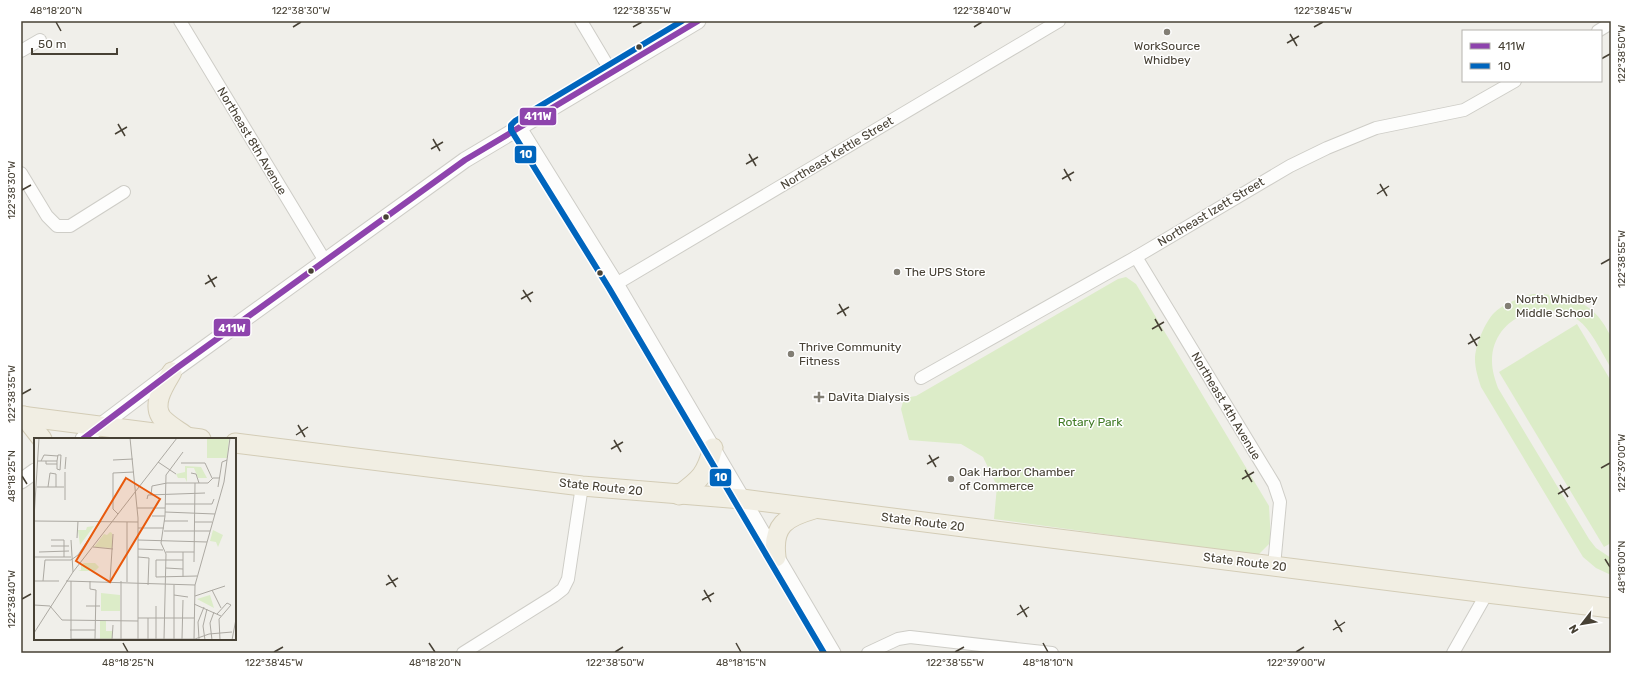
<svg xmlns="http://www.w3.org/2000/svg" width="1632" height="674" viewBox="0 0 1632 674" font-family="Rubik,sans-serif">
<style>
.green{fill:#dcecc8}
.lines{fill:none;stroke-linecap:round;stroke-linejoin:round}
.minor-casing{stroke:#cecdc7;stroke-width:14}
.tertiary-casing{stroke:#cecdc7;stroke-width:17}
.primary-casing{stroke:#d3ccb6;stroke-width:21}
.minor{stroke:#fdfdfc;stroke-width:12}
.tertiary{stroke:#fdfdfc;stroke-width:15}
.primary{stroke:#f1eee3;stroke-width:19}
.bus-1-casing{stroke:#fff;stroke-width:9}
.bus-2-casing{stroke:#fff;stroke-width:9}
.bus-1{stroke:#8e44ad;stroke-width:6}
.bus-2{stroke:#0065bd;stroke-width:6}
.ticks{fill:none;stroke:#474135;stroke-width:1.5}
.poi-dot{fill:#827e74;stroke:#fff;stroke-width:1.5}
.bus-dot{fill:#474135;stroke:#fff;stroke-width:1.5}
.labels{text-anchor:middle;stroke-width:3;stroke-linejoin:round;paint-order:stroke}
.poi-label{font-size:12px;fill:#474135;stroke:#fff;text-anchor:start}
.street-label{font-size:12px;fill:#474135;stroke:#fff}
.park-label{font-size:12px;fill:#417b25;stroke:#fff}
.inset-road{fill:none;stroke:#aca9a2;stroke-width:1}
.view{fill:#e8590c;fill-opacity:0.15;stroke:#e8590c;stroke-width:2}
.inset-edge{fill:none;stroke:#474135;stroke-width:2}
.line-badge{stroke:#fff;stroke-width:1.5}
.badge-label{font-size:11px;text-anchor:middle;font-weight:bold;fill:#fff}
.neatline{fill:none;stroke:#474135;stroke-width:1.5}
.ticks-label{font-size:10px;text-anchor:middle;fill:#474135}
</style>
<rect width="100%" height="100%" fill="#f0efea"/>
<!-- green -->
<g class="green">
<path d="M1126 277 1136 284 1269 506 1271 542 1258 555 994 519 997 486 983 457 961 444 909 440 901 409 904 398 916 396 1118 279Z"/>
<path d="M1533 294C1562 294 1589 299 1605 326 1607 330 1610 334 1611 337 1613 347 1611 358 1611 368 1603 355 1591 329 1578 320 1544 297 1492 317 1492 361 1492 371 1495 379 1498 388L1589 539 1596 548 1611 558V575L1596 568 1583 557 1481 387C1478 378 1475 368 1475 359 1475 346 1485 322 1494 313 1504 303 1520 298 1533 294Z"/>
<path d="M1577 324 1611 381V543L1604 547 1499 372Z"/>
</g>
<g class="lines">
<defs>
<g id="minor">
<path d="M180 21 325 261"/>
<path d="M581 21 612 73"/>
<path d="M1598 31 1611 23"/>
<path d="M21 51 40 40"/>
<path d="M21 173 47 216 57 226H70L124 192"/>
<path d="M1136 257 1274 484 1280 502 1274 566"/>
<path d="M616 284 1059 21"/>
<path d="M921 378 1136 257 1290 166 1327 148 1376 128 1464 110 1515 81"/>
<path d="M463 653 554 596 563 589 568 579 582 486"/>
<path d="M868 653 898 639 910 637 1052 653"/>
<path d="M1453 653 1487 593"/>
</g>
<g id="tertiary">
<path d="M519 128 616 284 833 653"/>
<path d="M83 439 178 367 465 160 698 21"/>
<path d="M21 481 35 471"/>
</g>
<g id="primary">
<path d="M172 372C165 384 151 404 162 418 168 425 179 431 187 437"/>
<path d="M21 416 201 439"/>
<path d="M24 416 42 439"/>
<path d="M235 443 582 486 742 499 1487 593 1611 608"/>
<path d="M679 495C701 479 706 474 713 448"/>
<path d="M776 557C772 525 786 517 814 509"/>
</g>
</defs>
<!-- minor casing -->
<use href="#minor" class="minor-casing"/>
<!-- tertiary casing -->
<use href="#tertiary" class="tertiary-casing"/>
<!-- primary casing -->
<use href="#primary" class="primary-casing"/>
<!-- minor -->
<use href="#minor" class="minor"/>
<!-- tertiary -->
<use href="#tertiary" class="tertiary"/>
<!-- primary -->
<use href="#primary" class="primary"/>
<defs>
<path id="bus-1" d="M83 439 178 367 465 160 698 21"/>
<path id="bus-2" d="M682 21 515 121 511 125V130L609 288 824 653"/>
</defs>
<!-- bus-1 casing -->
<use href="#bus-1" class="bus-1-casing"/>
<!-- bus-2 casing -->
<use href="#bus-2" class="bus-2-casing"/>
<!-- bus-1 -->
<use href="#bus-1" class="bus-1"/>
<!-- bus-2 -->
<use href="#bus-2" class="bus-2"/>
</g>
<!-- ticks -->
<path class="ticks" d="M56 22 61 31M293 27 301 22M633 27 642 22M974 27 982 22M1314 27 1323 22M1290 34 1297 46M1287 43 1299 36M1601 59 1610 54M118 124 125 136M115 134 127 127M433 139 440 151M431 149 443 142M749 154 756 166M746 164 758 157M1064 169 1071 181M1062 179 1074 172M1380 184 1387 196M22 190 31 185M1377 194 1389 186M1601 264 1610 259M208 275 215 287M205 284 217 277M523 290 531 302M521 299 533 292M839 304 846 316M837 314 849 307M1155 319 1162 331M1152 329 1164 322M1470 334 1477 346M1468 344 1480 337M22 394 31 389M298 425 305 437M296 435 308 427M614 440 621 452M611 449 623 442M929 455 936 467M927 464 939 457M1601 468 1610 463M1245 470 1252 482M22 476 27 484M1242 479 1254 472M1560 485 1568 497M1558 494 1570 487M1605 559 1610 567M388 575 396 587M386 585 398 578M704 590 711 602M22 599 31 594M702 600 714 593M1020 605 1027 617M1017 615 1029 607M1335 620 1342 632M1333 630 1345 622M123 643 128 652M429 643 435 652M736 643 741 652M1043 643 1048 652M274 652 283 647M615 652 623 647M955 652 964 647M1296 652 1304 647"/>
<!-- markers -->
<g class="poi-dot">
<circle cx="1167" cy="32" r="4"/>
<circle cx="897" cy="272" r="4"/>
<circle cx="1508" cy="306" r="4"/>
<circle cx="791" cy="354" r="4"/>
<path d="M817 391h4v4h4v4h-4v4h-4v-4h-4v-4h4z"/>
<circle cx="951" cy="479" r="4"/>
</g>
<g class="bus-dot">
<circle cx="639" cy="47" r="3.5"/>
<circle cx="386" cy="217" r="3.5"/>
<circle cx="311" cy="271" r="3.5"/>
<circle cx="600" cy="273" r="3.5"/>
</g>
<g class="labels">
<!-- poi labels -->
<g class="poi-label">
<text x="1167" y="50" text-anchor="middle">WorkSource<tspan x="1167" dy="14">Whidbey</tspan></text>
<text x="905" y="276">The UPS Store</text>
<text x="1516" y="303">North Whidbey<tspan x="1516" dy="14">Middle School</tspan></text>
<text x="799" y="351">Thrive Community<tspan x="799" dy="14">Fitness</tspan></text>
<text x="828" y="401">DaVita Dialysis</text>
<text x="959" y="476">Oak Harbor Chamber<tspan x="959" dy="14">of Commerce</tspan></text>
</g>
<!-- street labels -->
<g class="street-label">
<text transform="translate(252 141) rotate(59)" y="4">Northeast 8th Avenue</text>
<text transform="translate(837 153) rotate(-31)" y="4">Northeast Kettle Street</text>
<text transform="translate(1211 212) rotate(-31)" y="4">Northeast Izett Street</text>
<text transform="translate(1226 406) rotate(59)" y="4">Northeast 4th Avenue</text>
<text transform="translate(601 487) rotate(6)" y="4">State Route 20</text>
<text transform="translate(923 522) rotate(7)" y="4">State Route 20</text>
<text transform="translate(1245 562) rotate(7)" y="4">State Route 20</text>
</g>
<!-- park labels -->
<g class="park-label">
<text x="1090" y="426">Rotary Park</text>
</g>
</g>
<!-- overview -->
<g transform="translate(34 438)">
<rect width="202" height="202" fill="#f0efea"/>
<path d="M173 1H195L193 20H173ZM151 28 167 29 173 40H164L160 30H153V44L151 40H144L142 36 151 34ZM60 88 46 107 44 92H52L53 89ZM179 92 189 97 184 109 182 104 176 103ZM76 94 78 95V110L60 109 70 96 73 97ZM50 125H61L65 129 61 133H44L47 132V127ZM67 155 86 157V173H67ZM176 157 180 170 163 161ZM66 183H72V193H78V201H66Z" fill="#dcecc8"/>
<path class="inset-road" d="M96 0 104 80V202M79 22 99 21M4 23H23L24 17H27L26 32 23 31V23M7 23 10 17 24 18M12 23V26H23M124 24 142 36M147 25H171L178 40M31 31 32 19M31 34V62M157 35 162 36 165 45M3 49H30M14 49 16 35 22 36V49M184 49 188 24 193 22M117 57 118 48 133 45H174L179 40H185M113 61 114 57 171 55M131 66H178L180 61M103 70H131M131 74 181 76M84 76 79 71V35L100 34M118 78H131M0 80 5 0M0 83 104 84M130 83H154M160 84H178M104 90H130M130 93H176M43 100 44 83M17 102H30V119M37 102 39 134M104 102 173 104M17 108H35M59 109 79 111M104 111 129 112M5 114 35 113M132 114H160M0 119H37M104 119 115 120 114 147M37 122 44 117 67 83M149 122H122V139L163 138M160 124 161 45M132 130 149 131M149 139V114M0 143H25M9 143 11 122H37M32 143 161 147M56 143V151L62 152M76 143 79 96M87 143V202M93 144V84M178 152 187 170M140 157 154 159M161 158 191 148M160 166 187 178M0 167 16 168 28 182 104 183M52 168H66M183 176 193 165 197 167M104 180H160M36 192H61M0 195 39 134 143 0M37 201H161L175 196 198 194M37 201V143M61 201 62 152M114 201V180M122 201V168M130 201 132 116 127 105 131 78 132 37 149 14M140 201V147M148 201 149 162M165 201 164 184 170 169M78 202 79 187M160 202 161 147 190 44 196 0M171 202 169 188 173 171M178 202 176 185 180 174M186 202 185 181 197 167M198 202 202 181V162"/>
<path class="view" d="M92 40 126 61 76 144 42 123Z"/>
<rect width="202" height="202" class="inset-edge"/>
</g>
<g class="line-badge">
<rect x="519" y="107" width="38" height="19" rx="4" fill="#8e44ad"/>
<rect x="514" y="145" width="23" height="19" rx="4" fill="#0065bd"/>
<rect x="213" y="318" width="38" height="19" rx="4" fill="#8e44ad"/>
<rect x="709" y="468" width="23" height="19" rx="4" fill="#0065bd"/>
</g>
<g class="badge-label">
<text x="538" y="120">411W</text>
<text x="526" y="158">10</text>
<text x="232" y="332">411W</text>
<text x="721" y="481">10</text>
</g>
<!-- border -->
<rect width="1632" height="674" fill="none" stroke="#ffffff" stroke-width="44"/>
<!-- legend -->
<rect x="1462" y="30" width="140" height="52" fill="#ffffff" stroke="#b5b3ae"/>
<rect x="1470" y="43" width="20" height="6" fill="#8e44ad" stroke="#b5b3ae"/>
<text x="1498" y="50" font-size="12" fill="#474135">411W</text>
<rect x="1470" y="63" width="20" height="6" fill="#0065bd" stroke="#b5b3ae"/>
<text x="1498" y="70" font-size="12" fill="#474135">10</text>
<!-- north arrow -->
<g transform="translate(1582 624) rotate(239)" stroke="#ffffff" stroke-width="3" paint-order="stroke">
<path d="M0-3L7 15L0 10L-7 15Z" fill="#474135"/>
<text y="-6" font-size="11" font-weight="bold" text-anchor="middle" fill="#474135">N</text>
</g>
<!-- scale -->
<path d="M32 48v6h85v-6" fill="none" stroke="#474135" stroke-width="2"/>
<text x="38" y="48" font-size="12" fill="#474135" stroke="#ffffff" stroke-width="3" paint-order="stroke">50 m</text>
<rect x="22" y="22" width="1588" height="630" class="neatline"/>
<g class="ticks-label">
<text x="56" y="14">48°18'20"N</text>
<text x="301" y="14">122°38'30"W</text>
<text x="642" y="14">122°38'35"W</text>
<text x="982" y="14">122°38'40"W</text>
<text x="1323" y="14">122°38'45"W</text>
<text transform="translate(1621 54) rotate(-90)" y="4">122°38'50"W</text>
<text transform="translate(11 190) rotate(-90)" y="4">122°38'30"W</text>
<text transform="translate(1621 259) rotate(-90)" y="4">122°38'55"W</text>
<text transform="translate(11 394) rotate(-90)" y="4">122°38'35"W</text>
<text transform="translate(1621 463) rotate(-90)" y="4">122°39'00"W</text>
<text transform="translate(11 476) rotate(-90)" y="4">48°18'25"N</text>
<text transform="translate(1621 567) rotate(-90)" y="4">48°18'00"N</text>
<text transform="translate(11 599) rotate(-90)" y="4">122°38'40"W</text>
<text x="128" y="666">48°18'25"N</text>
<text x="274" y="666">122°38'45"W</text>
<text x="435" y="666">48°18'20"N</text>
<text x="615" y="666">122°38'50"W</text>
<text x="741" y="666">48°18'15"N</text>
<text x="955" y="666">122°38'55"W</text>
<text x="1048" y="666">48°18'10"N</text>
<text x="1296" y="666">122°39'00"W</text>
</g>
</svg>
